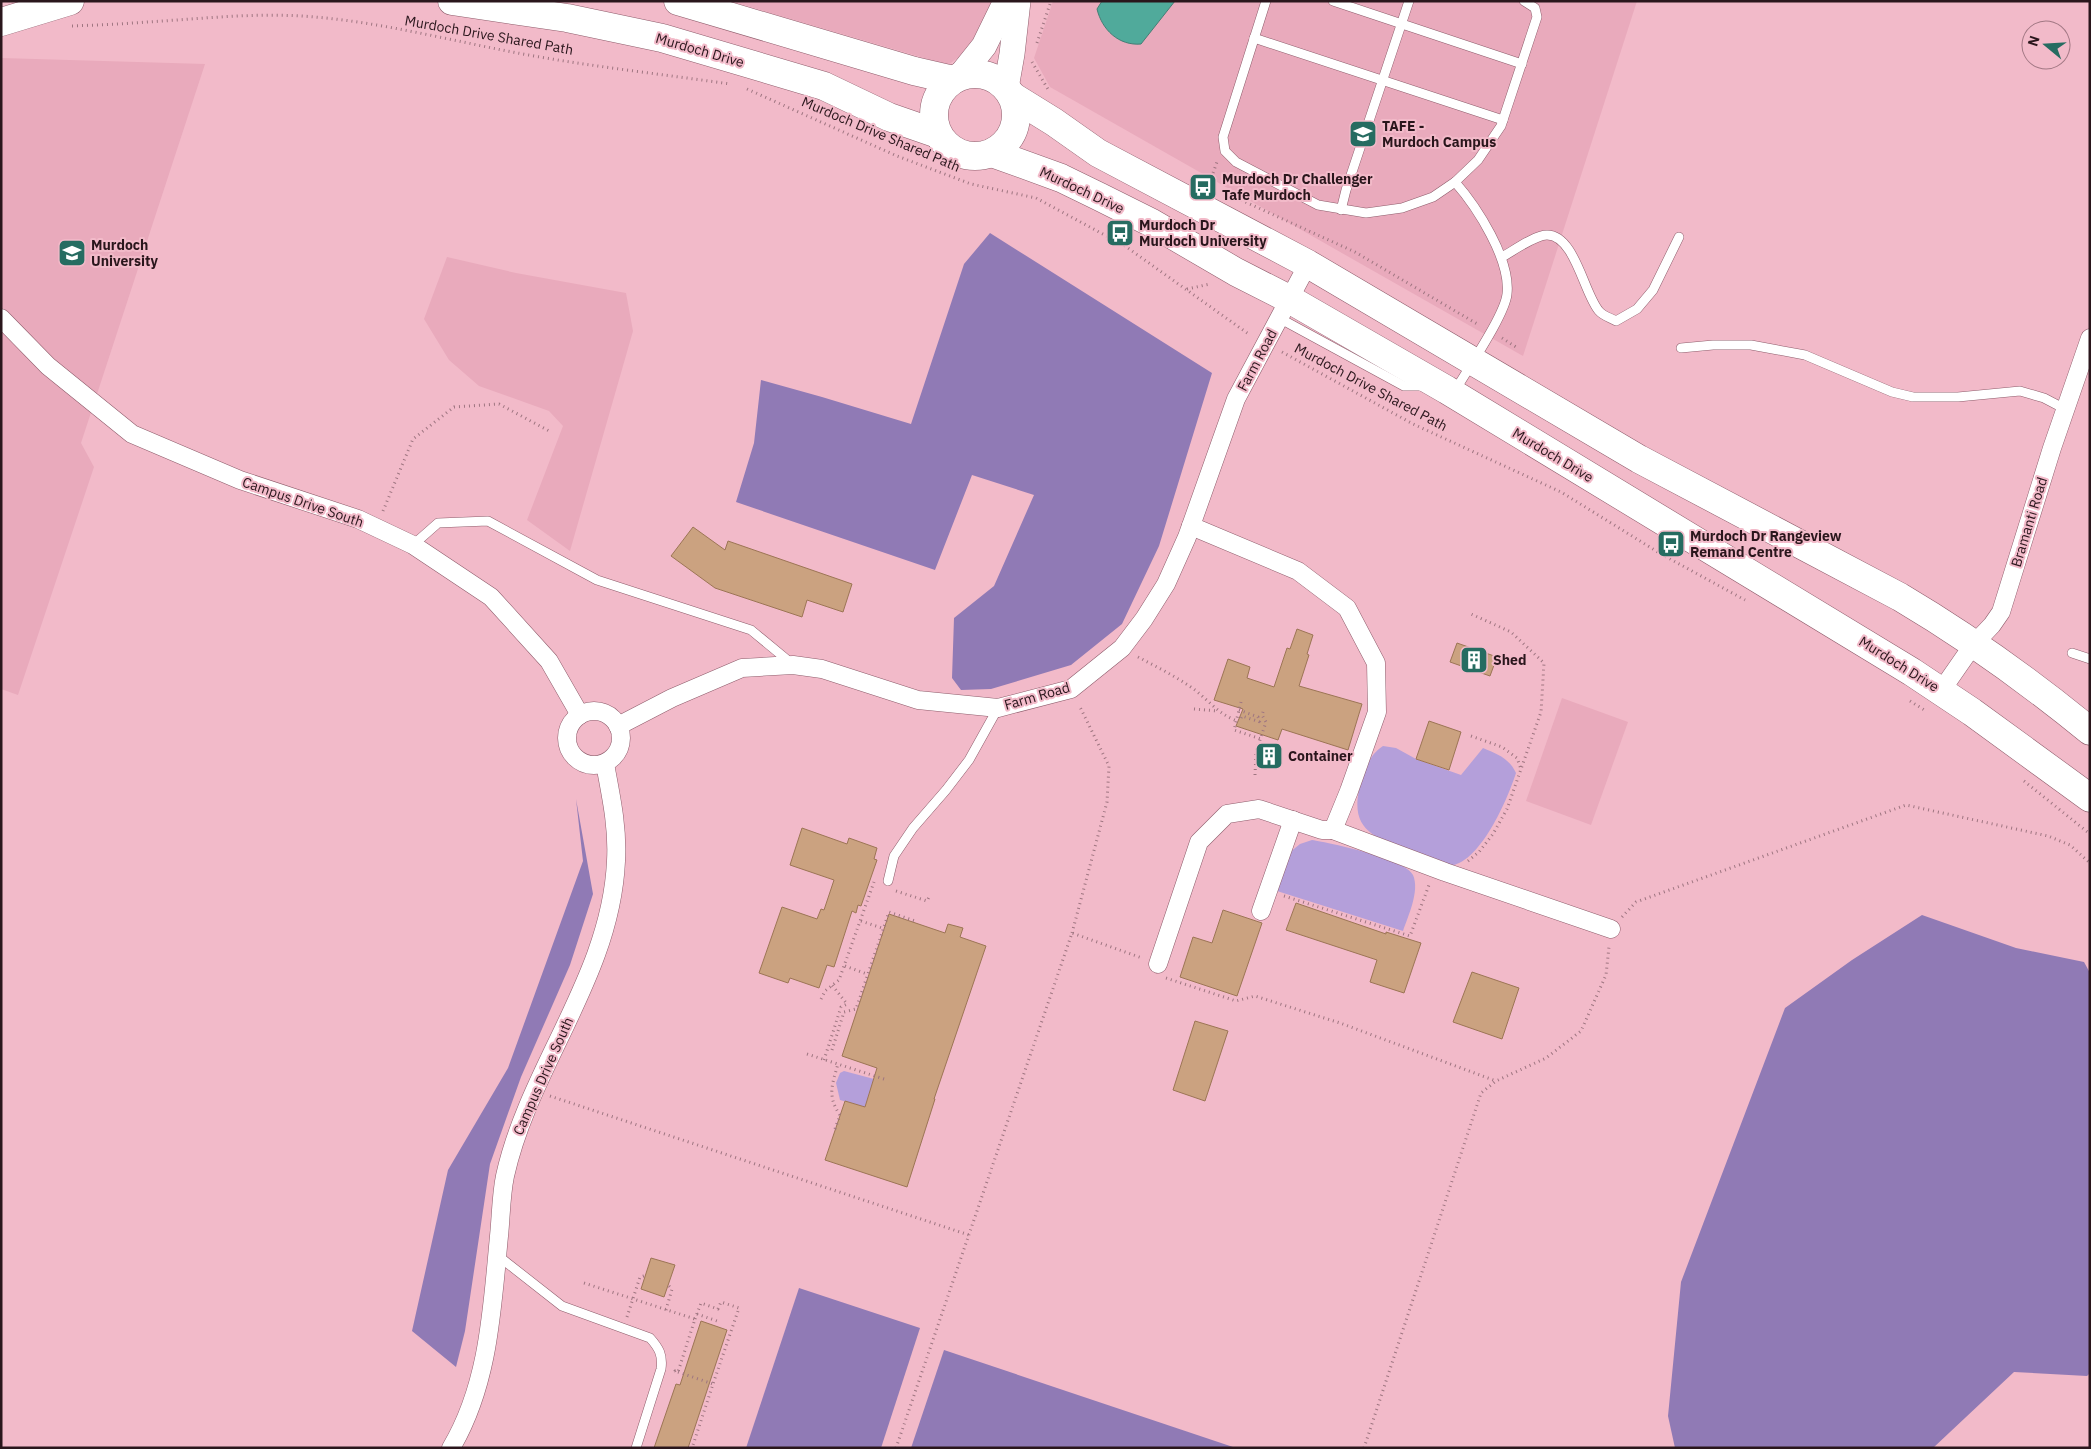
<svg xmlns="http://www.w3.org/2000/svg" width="2091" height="1449" viewBox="0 0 2091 1449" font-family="'IBM Plex Sans',sans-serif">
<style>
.built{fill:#e9aabc}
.green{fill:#b49fda}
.forest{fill:#907ab5}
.water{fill:#50aa9b;stroke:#457e75}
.building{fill:#cba280;stroke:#9c7555}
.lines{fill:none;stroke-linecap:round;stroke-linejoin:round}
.lane-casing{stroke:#8e5c6b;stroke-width:10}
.street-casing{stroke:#8e5c6b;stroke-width:19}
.secondary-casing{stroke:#8e5c6b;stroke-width:26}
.primary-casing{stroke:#8e5c6b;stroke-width:29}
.path{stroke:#9e7580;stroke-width:3;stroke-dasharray:1 4;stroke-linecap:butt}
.lane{stroke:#fff;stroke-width:9}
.street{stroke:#fff;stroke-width:18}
.secondary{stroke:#fff;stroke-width:25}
.primary{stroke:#fff;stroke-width:28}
.labels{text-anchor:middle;stroke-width:4;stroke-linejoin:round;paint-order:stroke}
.street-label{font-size:14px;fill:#2a161c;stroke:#f2bac9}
.poi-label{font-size:14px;font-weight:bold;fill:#2a161c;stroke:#f2bac9;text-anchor:start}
</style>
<rect width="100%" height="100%" fill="#f2bac9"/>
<!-- built -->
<g class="built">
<path d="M730 1H993L983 39 948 65Z"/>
<path d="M1053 1H1637L1523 356 1050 87 1034 58Z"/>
<path d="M1 58 205 64 81 443 94 467 18 695 1 689Z"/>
<path d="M447 257 516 273 626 293 633 331 570 551 527 520 563 426 549 411 479 386 449 360 424 319Z"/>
<path d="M1562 698 1628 722 1591 825 1526 801Z"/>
</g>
<!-- green -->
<g class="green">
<path d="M1383 746 1396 748 1416 759 1461 775 1483 748C1497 754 1509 758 1516 773 1508 798 1479 868 1446 866 1437 865 1420 856 1411 852 1369 836 1346 827 1363 776 1368 763 1371 754 1383 746Z"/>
<path d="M1312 840C1331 843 1406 859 1413 875 1420 891 1408 916 1403 931L1277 891 1289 853 1300 844Z"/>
<path d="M844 1071 874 1079 865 1107 840 1100 836 1083 840 1073Z"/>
</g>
<!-- forest -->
<g class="forest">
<path d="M990 233 1212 373 1159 546 1122 624 1071 665 991 689 961 690 952 678 954 618 994 586 1034 495 972 475 935 570 736 502 754 443 761 380 822 397 911 424 964 264Z"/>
<path d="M576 799 593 894 570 965 521 1077 490 1164 465 1331 456 1367 412 1331 448 1170 508 1068 583 861Z"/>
<path d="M1922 915 2016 948 2084 962 2090 973V1373L2087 1376 2014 1372 1933 1448H1675L1668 1416 1681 1282 1785 1008 1852 960Z"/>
<path d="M799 1288 920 1328 881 1448H746Z"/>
<path d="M944 1350 1236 1448H911Z"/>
</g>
<!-- water -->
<path class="water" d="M1102 1H1175L1141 44C1119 46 1102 30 1097 9Z"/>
<!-- building -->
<g class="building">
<path d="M693 527 725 550 728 541 852 584 843 612 807 600 802 617 715 588 671 556Z"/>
<path d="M1297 629 1313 635 1307 654 1309 655 1299 686 1362 704 1348 750 1282 729 1278 740 1236 726 1243 709 1214 700 1228 659 1250 667 1247 678 1274 687 1287 648 1290 649Z"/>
<path d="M1457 643 1497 657 1490 676 1450 662Z"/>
<path d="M1429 721 1461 732 1449 770 1416 759Z"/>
<path d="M802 828 847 844 849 838 877 848 874 859 877 860 861 906 858 905 856 913 852 911 834 967 827 965 819 988 790 978 788 983 759 973 782 907 817 919 821 909 824 910 834 880 790 865Z"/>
<path d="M1296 903 1386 934V932L1421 943 1404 993 1370 982 1377 960 1286 930Z"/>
<path d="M1223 910 1262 923 1237 996 1180 977 1193 937 1212 943Z"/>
<path d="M889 914 945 933 948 924 963 928 960 937 986 946 934 1099H935L907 1187 825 1160 845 1101 865 1107 877 1068 842 1056Z"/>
<path d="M1472 972 1519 988 1502 1039 1453 1022Z"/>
<path d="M1195 1021 1228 1031 1205 1101 1173 1090Z"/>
<path d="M651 1258 675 1265 664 1297 641 1289Z"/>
<path d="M701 1321 727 1330 688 1448H654L676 1384 680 1385Z"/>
</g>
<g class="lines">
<defs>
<g id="lane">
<path d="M1266 1 1223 137 1225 151 1236 162 1318 205 1366 213 1402 208 1433 197 1455 182 1478 160 1501 126 1537 17 1535 8 1524 1"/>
<path d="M1333 1 1522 64"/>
<path d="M1254 38 1503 120"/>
<path d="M1341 210 1346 190 1409 1"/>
<path d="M1502 257C1513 251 1535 235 1547 235 1575 235 1584 294 1599 311 1603 316 1611 318 1616 321L1637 309 1653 290 1679 237"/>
<path d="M1279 318 1404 386H1425"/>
<path d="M1681 348 1713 345H1751L1805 355 1892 392 1913 397H1958L2020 391 2044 398 2065 409"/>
<path d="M1455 391C1467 370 1505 315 1507 294 1511 260 1477 207 1455 182"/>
<path d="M413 545 438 523 488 521 597 580 751 630 791 663"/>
<path d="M2072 653 2090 659"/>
<path d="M888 881 894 856 913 828 946 790 969 760 998 708"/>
<path d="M497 1255 562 1306 650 1338C659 1348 663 1355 661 1369L636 1448"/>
</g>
<g id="street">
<path d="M1 318 48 366 132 434 240 480 358 519 413 545 491 597 549 661 580 715"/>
<path d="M1941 691 1973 645 1992 625 2001 612 2052 448 2090 338"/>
<circle cx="594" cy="738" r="27"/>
<path d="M618 726 672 698 742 668 793 665 822 669 918 700 998 708 1071 689 1122 648 1144 619 1166 584 1187 537 1236 399 1308 264"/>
<path d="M1333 830 1445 872 1611 929"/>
<path d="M1261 911 1293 820"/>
<path d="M1158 964 1199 842 1227 814 1259 809 1322 830H1333L1349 791 1377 712 1376 663 1347 608 1298 571 1191 526"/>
<path d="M451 1448C489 1384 492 1309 499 1236 501 1217 501 1195 505 1176 529 1067 611 976 616 861 618 828 611 796 605 764"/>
</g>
<g id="secondary">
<path d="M960 76 984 46 1006 1"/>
<path d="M1006 88 1012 54 1018 1"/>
</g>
<g id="primary">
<path d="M452 1 567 18 662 38 824 86 889 117 938 134"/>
<path d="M678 1 914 71 953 80"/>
<path d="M1 22 70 1"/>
<circle cx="975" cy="115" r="41"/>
<path d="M1012 96 1054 122 1098 153 1308 264 1639 459 1900 597C1966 636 2030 682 2090 731"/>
<path d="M992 153 1061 178 1100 197 1152 223 1236 272 1289 299 1447 390 1912 672 1972 712 2090 798"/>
</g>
</defs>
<!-- lane casing -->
<use href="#lane" class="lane-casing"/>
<!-- street casing -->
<use href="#street" class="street-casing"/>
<!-- secondary casing -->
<use href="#secondary" class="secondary-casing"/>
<!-- primary casing -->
<use href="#primary" class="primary-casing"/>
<!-- path -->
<g class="path">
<path d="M72 26C97 25 122 24 147 22 198 19 250 13 301 16 369 20 436 37 502 50 577 65 654 73 730 84"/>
<path d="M1037 43 1051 1"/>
<path d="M1032 62 1049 91"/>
<path d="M747 89 897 156 971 184 1036 198 1125 246 1250 335"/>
<path d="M1206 183 1209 184 1217 162"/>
<path d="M1241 200 1355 252 1479 325"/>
<path d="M1187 289 1210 284"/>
<path d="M1502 338 1516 347"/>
<path d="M1282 352 1413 424 1561 492 1661 554 1745 600"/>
<path d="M383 511 413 439 454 407 499 404 551 432"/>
<path d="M1138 657C1157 667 1177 677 1195 690 1209 701 1219 714 1235 720"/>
<path d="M1910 701 1926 711"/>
<path d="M1241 702 1234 730 1261 739"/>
<path d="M1194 709 1218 711"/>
<path d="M1239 710 1258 717 1260 723"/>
<path d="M1241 718 1242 716 1260 722"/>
<path d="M1471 736 1502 747 1517 758 1521 769"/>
<path d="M1255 775 1256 752 1266 722 1262 715 1264 709"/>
<path d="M2024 781 2090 834"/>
<path d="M1468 861 1479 852 1493 834 1507 809 1541 712 1544 663 1511 632 1471 614"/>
<path d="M896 891 927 901 930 895"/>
<path d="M1284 896 1410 936 1429 885"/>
<path d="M1622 917 1636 902 1906 805 2048 836 2070 845 2090 863"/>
<path d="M861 921 882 928"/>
<path d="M1072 933 1107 802 1109 766 1079 705"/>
<path d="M845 966 867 974"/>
<path d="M1166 978 1236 1001 1255 996 1340 1023 1496 1081"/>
<path d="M821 999 825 991 839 980 874 882"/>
<path d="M832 1050 844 1012 856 1009 889 912 915 921"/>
<path d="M807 1054 887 1080"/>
<path d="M824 1060 841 1007 847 1004 832 985"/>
<path d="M550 1096 969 1235"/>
<path d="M835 1129 840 1115C827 1096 832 1085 838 1064"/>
<path d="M584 1283 695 1319 678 1372 675 1371 674 1374"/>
<path d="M666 1310 672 1289 668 1285"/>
<path d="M697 1314 717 1321"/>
<path d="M627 1317 640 1277 647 1275"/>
<path d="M695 1319 701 1303 718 1309 721 1302 739 1308 713 1384"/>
<path d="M678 1372 713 1384 692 1448"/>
<path d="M896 1448 1072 933 1142 958"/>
<path d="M1364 1448 1481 1093 1496 1081 1546 1058 1581 1031 1606 975 1609 947"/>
</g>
<!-- lane -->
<use href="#lane" class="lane"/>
<!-- street -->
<use href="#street" class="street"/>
<!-- secondary -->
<use href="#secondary" class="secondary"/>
<!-- primary -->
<use href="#primary" class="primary"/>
</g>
<!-- icons -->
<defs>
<symbol id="university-square" viewBox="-11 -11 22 22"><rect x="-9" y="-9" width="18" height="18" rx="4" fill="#266c61" stroke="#f2bac9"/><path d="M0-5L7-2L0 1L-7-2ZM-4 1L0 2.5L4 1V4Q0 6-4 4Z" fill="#fff"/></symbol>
<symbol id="bus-square" viewBox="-11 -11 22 22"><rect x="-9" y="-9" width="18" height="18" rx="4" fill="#266c61" stroke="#f2bac9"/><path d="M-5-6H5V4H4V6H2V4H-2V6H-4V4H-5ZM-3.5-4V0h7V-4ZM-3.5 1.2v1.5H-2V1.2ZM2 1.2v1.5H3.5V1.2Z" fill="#fff"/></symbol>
<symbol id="building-square" viewBox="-11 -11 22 22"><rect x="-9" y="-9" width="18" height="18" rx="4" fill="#266c61" stroke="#f2bac9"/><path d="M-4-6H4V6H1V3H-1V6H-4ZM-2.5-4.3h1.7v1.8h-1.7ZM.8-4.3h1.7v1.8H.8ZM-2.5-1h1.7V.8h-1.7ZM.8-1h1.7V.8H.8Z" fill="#fff"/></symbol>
</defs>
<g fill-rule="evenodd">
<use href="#university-square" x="1347" y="118" width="32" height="32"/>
<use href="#bus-square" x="1187" y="171" width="32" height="32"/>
<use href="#bus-square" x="1104" y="217" width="32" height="32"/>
<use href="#university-square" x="56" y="237" width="32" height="32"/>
<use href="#bus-square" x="1655" y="528" width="32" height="32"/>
<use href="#building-square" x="1458" y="644" width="32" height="32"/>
<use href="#building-square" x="1253" y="740" width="32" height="32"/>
</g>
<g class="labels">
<!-- street labels -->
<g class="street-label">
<text transform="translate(489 35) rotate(10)" y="5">Murdoch Drive Shared Path</text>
<text transform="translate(700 50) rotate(16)" y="5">Murdoch Drive</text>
<text transform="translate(881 134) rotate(23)" y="5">Murdoch Drive Shared Path</text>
<text transform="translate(1082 190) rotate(25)" y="5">Murdoch Drive</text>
<text transform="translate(1257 360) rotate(-62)" y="5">Farm Road</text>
<text transform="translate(1371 387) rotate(28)" y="5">Murdoch Drive Shared Path</text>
<text transform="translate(1553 455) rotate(31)" y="5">Murdoch Drive</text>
<text transform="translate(303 502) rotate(19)" y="5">Campus Drive South</text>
<text transform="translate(2029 522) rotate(-73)" y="5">Bramanti Road</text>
<text transform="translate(1899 664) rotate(32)" y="5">Murdoch Drive</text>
<text transform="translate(1037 696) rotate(-16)" y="5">Farm Road</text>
<text transform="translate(543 1076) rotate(-66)" y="5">Campus Drive South</text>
</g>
<!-- poi labels -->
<g class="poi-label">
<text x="1382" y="131">TAFE -<tspan x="1382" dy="16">Murdoch Campus</tspan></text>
<text x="1222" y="184">Murdoch Dr Challenger<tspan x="1222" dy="16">Tafe Murdoch</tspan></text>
<text x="1139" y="230">Murdoch Dr<tspan x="1139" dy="16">Murdoch University</tspan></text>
<text x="91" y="250">Murdoch<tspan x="91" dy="16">University</tspan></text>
<text x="1690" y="541">Murdoch Dr Rangeview<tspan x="1690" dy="16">Remand Centre</tspan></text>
<text x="1493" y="665">Shed</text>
<text x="1288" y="761">Container</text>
</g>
</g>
<!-- border -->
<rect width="2091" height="1449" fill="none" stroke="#2a161c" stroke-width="5"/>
<!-- north arrow -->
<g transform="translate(2046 45) rotate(288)"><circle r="24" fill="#f2bac9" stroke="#a27884"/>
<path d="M0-4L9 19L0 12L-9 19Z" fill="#266c61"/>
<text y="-8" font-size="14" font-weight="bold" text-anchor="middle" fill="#2a161c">N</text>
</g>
</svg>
